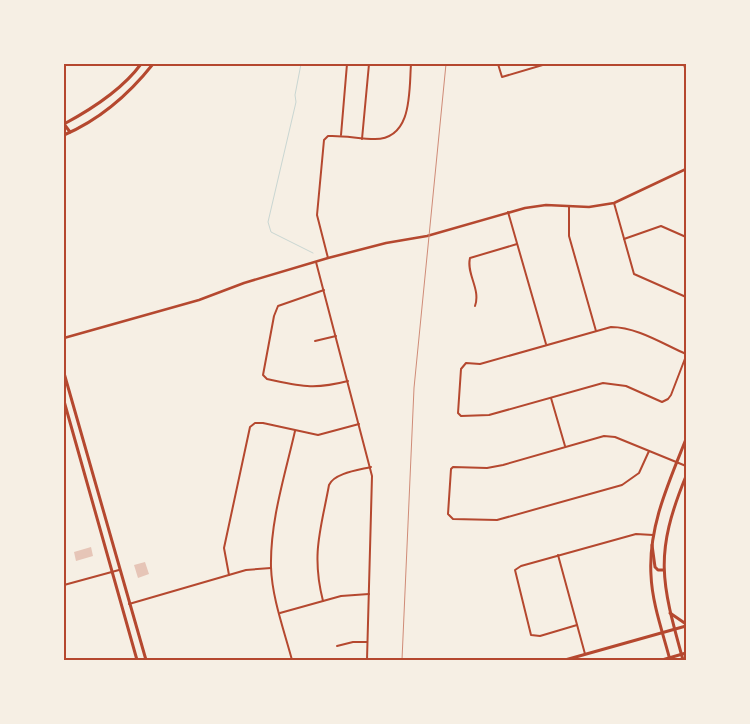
<svg xmlns="http://www.w3.org/2000/svg" width="750" height="724" viewBox="0 0 750 724" font-family="'Alegreya Sans',sans-serif">
<style>
.lines{fill:none;stroke-linecap:round;stroke-linejoin:round}
.stream{stroke:#c9d6d2;stroke-width:1}
.building{fill:#e6c5b7}
.minor{stroke:#b5482f;stroke-width:2}
.tertiary{stroke:#b5482f;stroke-width:2.5}
.secondary{stroke:#b5482f;stroke-width:3}
.rail{stroke:#cf8b77;stroke-width:1}
.neatline{fill:none;stroke:#b5482f;stroke-width:2}
</style>
<rect width="100%" height="100%" fill="#f6efe4"/>
<g class="lines">
<!-- stream -->
<path class="stream" d="M301 64 295 95 296 102 268 222 271 232 313 253"/>
</g>
<!-- building -->
<g class="building">
<path d="M91 547 93 556 76 561 74 552Z"/>
<path d="M145 562 149 574 138 578 134 565Z"/>
</g>
<g class="lines">
<!-- minor -->
<g class="minor">
<path d="M498 64 502 77 546 64"/>
<path d="M684 64 686 72"/>
<path d="M341 135 347 64"/>
<path d="M362 139 369 64"/>
<path d="M614 203 634 274 686 297"/>
<path d="M569 207V236L596 331"/>
<path d="M508 212 546 344"/>
<path d="M624 239 661 226 686 237"/>
<path d="M328 258 317 215 324 140 328 136C344 135 359 139 375 139 413 139 409 90 411 64"/>
<path d="M316 262 372 476 367 660"/>
<path d="M324 290 278 306 274 316 263 375 267 379C301 386 313 390 348 381"/>
<path d="M475 306C481 289 466 274 470 258L517 244"/>
<path d="M315 341 336 336"/>
<path d="M686 354C663 344 637 327 611 327L480 364 466 363 461 369 458 413 461 416 489 415 603 383 626 386 662 402 668 399 671 395 686 356"/>
<path d="M551 398 565 446"/>
<path d="M649 451 639 473 622 485 497 520 453 519 448 514 451 469 453 467 487 468 503 465 604 436 615 437 686 466"/>
<path d="M558 555 585 654"/>
<path d="M229 575 224 548 250 427 255 423H263L318 435 359 424"/>
<path d="M64 585 119 570"/>
<path d="M323 601C311 554 321 529 329 485 334 473 359 470 371 467"/>
<path d="M129 604 246 570 271 568"/>
<path d="M280 613 341 596 369 594"/>
<path d="M577 625 540 636 531 635 515 570 521 566 636 534 653 535"/>
<path d="M337 646 353 642H367"/>
<path d="M292 660C284 630 272 598 271 567 270 521 285 475 295 431"/>
</g>
<!-- tertiary -->
<path class="tertiary" d="M64 338 199 300 244 283 328 258 386 243 427 236 525 208 546 205 589 207 614 203 686 169"/>
<!-- secondary -->
<g class="secondary">
<path d="M64 124C92 109 122 90 141 64"/>
<path d="M64 124 70 132"/>
<path d="M64 135C99 120 130 93 153 64"/>
<path d="M64 373 146 660"/>
<path d="M64 401 137 660"/>
<path d="M652 545 655 567 658 570H663"/>
<path d="M670 613 686 624"/>
<path d="M565 660 686 626"/>
<path d="M662 660 686 653"/>
<path d="M670 660C663 633 652 603 651 575 648 527 669 482 686 439"/>
<path d="M683 660C661 581 654 554 686 476"/>
</g>
<!-- rail -->
<path class="rail" d="M402 660 414 388 446 64"/>
</g>
<!-- border -->
<rect width="750" height="724" fill="none" stroke="#f6efe4" stroke-width="130"/>
<rect x="65" y="65" width="620" height="594" class="neatline"/>
</svg>
